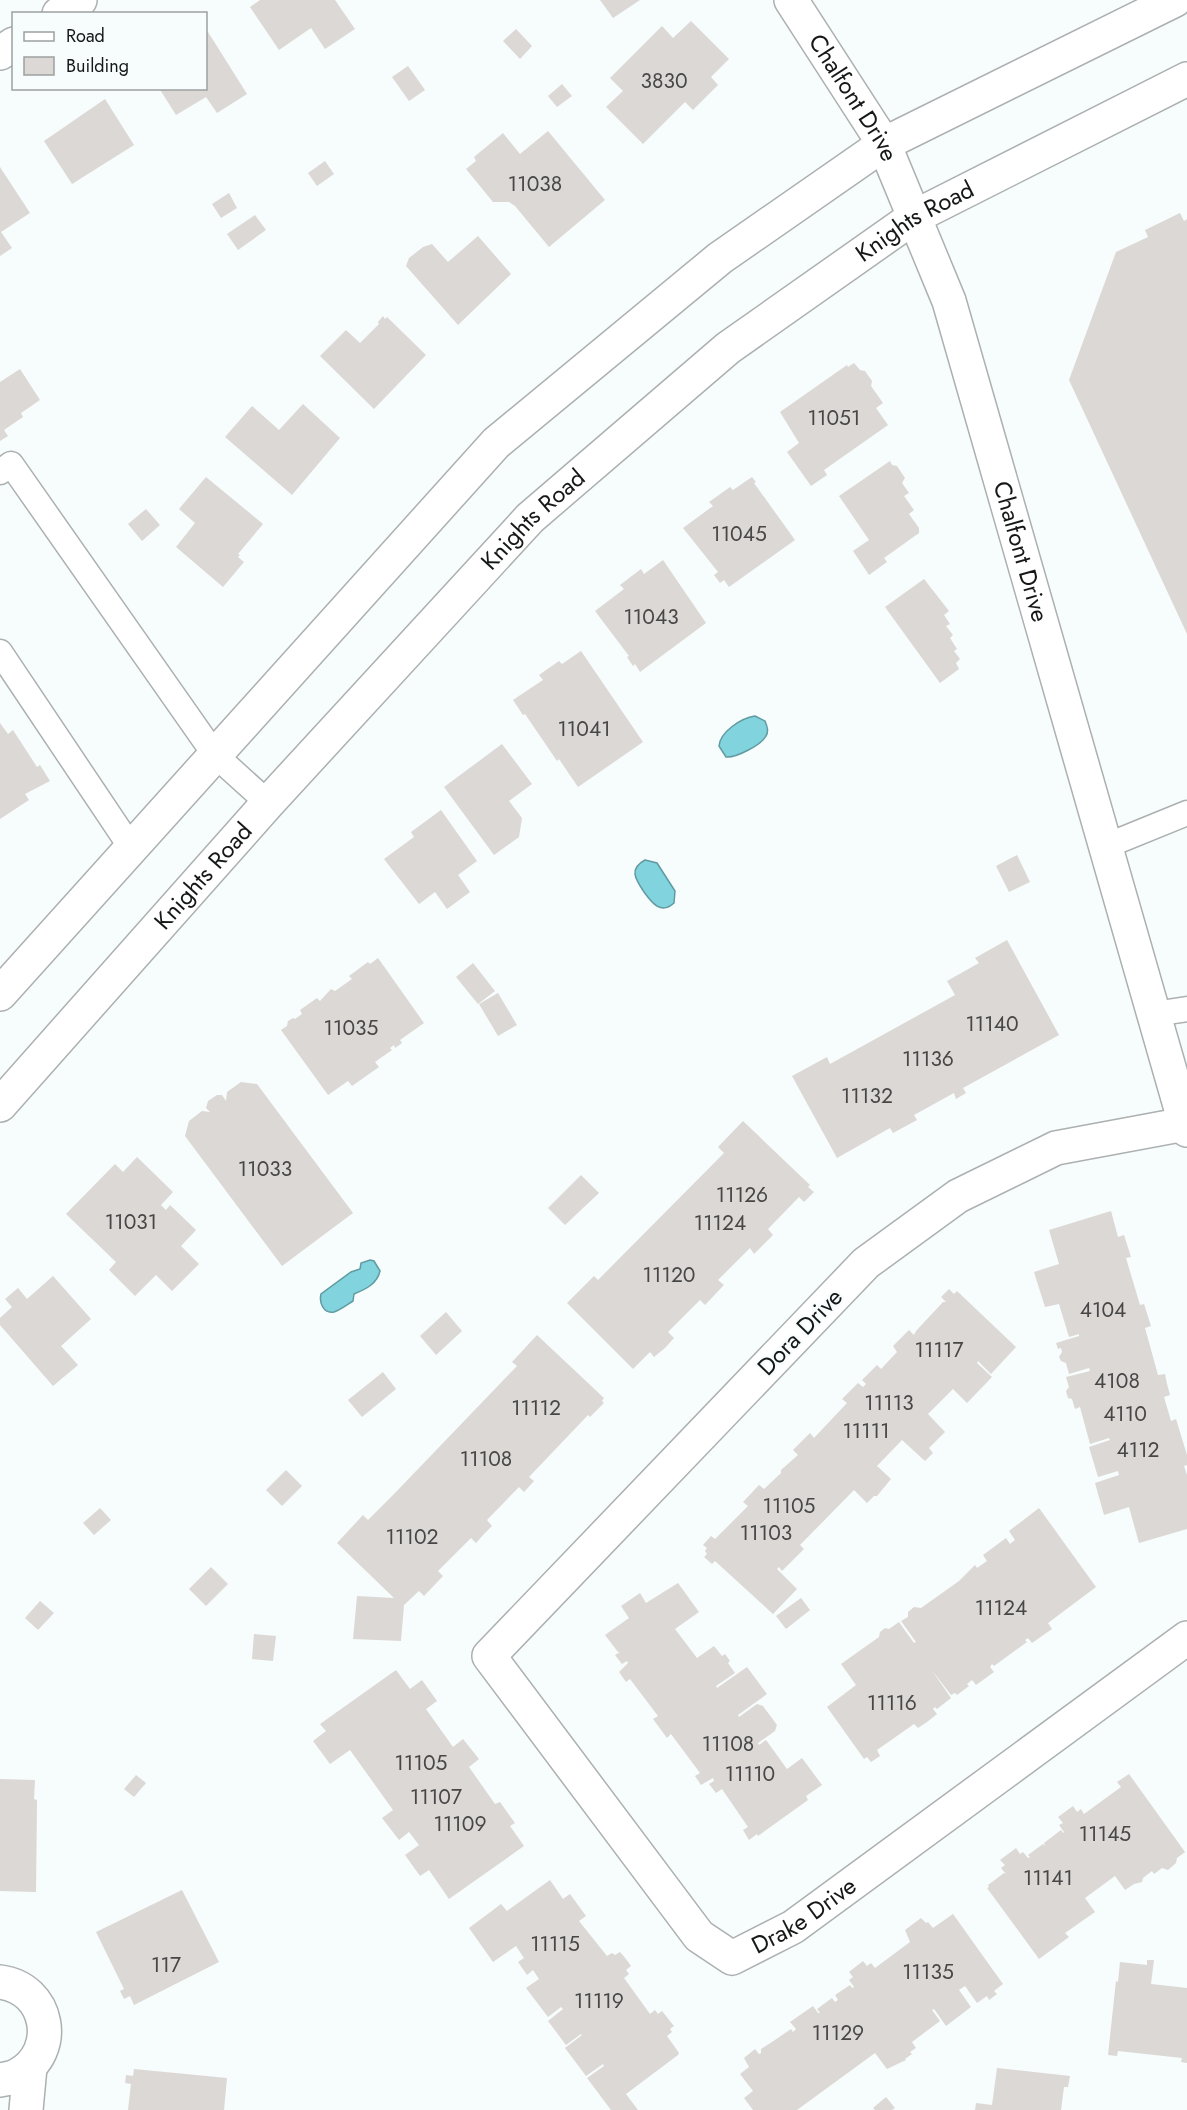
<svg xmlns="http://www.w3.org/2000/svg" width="1187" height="2110" viewBox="0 0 1187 2110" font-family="Jost,sans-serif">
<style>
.water{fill:#81d3de;stroke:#619ba2;stroke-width:1.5}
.building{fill:#dcd8d6}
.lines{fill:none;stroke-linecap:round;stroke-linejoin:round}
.lane-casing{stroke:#acb0b1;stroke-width:27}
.street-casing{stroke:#acb0b1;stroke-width:36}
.primary-casing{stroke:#acb0b1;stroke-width:36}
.lane{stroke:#fff;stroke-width:24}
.street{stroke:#fff;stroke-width:33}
.primary{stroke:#fff;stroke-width:33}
.labels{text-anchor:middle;stroke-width:4.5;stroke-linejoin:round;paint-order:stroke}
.number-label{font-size:21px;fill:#484747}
.street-label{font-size:24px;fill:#161717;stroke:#f7fcfc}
</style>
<rect width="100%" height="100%" fill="#f7fcfc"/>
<!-- water -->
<g class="water">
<path d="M755 716 765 721C767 726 769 731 766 736 761 745 736 758 726 757L719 746C720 732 741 718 755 716Z"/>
<path d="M645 860 657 863 675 891 674 903C661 915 652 903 644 892 636 880 628 869 645 860Z"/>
<path d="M370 1260 374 1261 380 1271C377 1284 366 1289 354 1294L353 1301C348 1304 340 1310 334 1312 323 1314 319 1302 321 1294L351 1272 360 1269 361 1263Z"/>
</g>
<!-- building -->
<g class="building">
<path d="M260 0H335L355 29 325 49 311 28 279 50 250 7Z"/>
<path d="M600 0H640L613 18Z"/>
<path d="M691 21 729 59 711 77 718 85 693 110 685 102 643 144 606 107 623 91 610 78 662 26 673 38Z"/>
<path d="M516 29 532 46 520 59 503 41Z"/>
<path d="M208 32 247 94 217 113 206 97 176 115 159 88H206V34Z"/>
<path d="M408 66 425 90 409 101 392 77Z"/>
<path d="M562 84 572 96 557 107 548 96Z"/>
<path d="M105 99 134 145 72 184 44 141Z"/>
<path d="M548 131 605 200 549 247 515 206 509 202H493L466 169 476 161 474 157 503 133 520 154Z"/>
<path d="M325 161 334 174 317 186 308 173Z"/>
<path d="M0 167 30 213 1 232 12 248 0 256Z"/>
<path d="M229 193 237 208 221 218 212 204Z"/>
<path d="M1180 213 1184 221 1187 219V634L1069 380 1116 252 1148 237 1145 230Z"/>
<path d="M255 215 266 230 238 250 227 234Z"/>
<path d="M478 236 511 274 458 325 406 266 409 258 423 247 432 244 448 262Z"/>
<path d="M383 316 385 319 387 317 426 355 374 409 320 356 346 330 360 343 379 324 378 322Z"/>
<path d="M854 363 860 370 865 371 872 381 871 386 883 403 876 408 888 425 824 470 827 475 811 486 787 452 799 443 780 412 847 365 848 367Z"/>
<path d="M20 369 40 400 21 413 23 417 4 430 8 436 0 441V382Z"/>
<path d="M303 404 340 438 292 495 225 437 252 406 279 430Z"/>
<path d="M890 461 892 465 897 466 905 478 902 483 909 493 904 496 914 510 909 514 919 528V533L884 558 887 562 869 575 853 551 869 540 839 496Z"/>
<path d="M206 477 263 524 238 554 240 555 238 557 244 562 223 587 176 547 195 523 179 509Z"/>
<path d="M752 477 756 482 754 483 795 540 729 587 724 580 720 583 714 575 718 572 683 528 713 506 709 502 730 487 733 490Z"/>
<path d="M146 509 160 525 142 541 128 524Z"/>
<path d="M663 560 706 623 640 672 635 664 633 666 627 657 629 656 595 611 624 589 620 585 641 569 644 574Z"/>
<path d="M924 579 949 611 944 615 950 624 946 626 953 635 950 638 957 649 954 651 960 659 956 663 959 669 940 683 885 607Z"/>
<path d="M581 651 643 742 578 787 559 759 557 761 525 714 523 715 513 700 543 680 539 675 559 661 562 664Z"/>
<path d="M0 723 8 734 13 730 37 767 40 765 50 781 25 794 29 800 0 819Z"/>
<path d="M502 744 532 784 509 801 522 818 519 837 494 855 444 787Z"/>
<path d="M441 810 477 861 458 875 470 892 447 909 435 892 419 904 384 859 414 837 411 832Z"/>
<path d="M1017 855 1030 882 1009 892 996 866Z"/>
<path d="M1007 940 1059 1035 963 1088 966 1093 956 1099 954 1093 914 1115 917 1120 893 1133 890 1128 837 1158 792 1076 827 1057 830 1064 955 995 947 981 979 963 975 958Z"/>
<path d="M378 958 424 1023 400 1040 402 1043 395 1048 394 1045 390 1048 392 1050 375 1062 379 1067 352 1086 348 1081 328 1095 281 1030 287 1026 288 1021 293 1018 295 1019 302 1014 300 1010 317 998 320 1001 331 989 335 991 352 979 349 976 368 962 370 964Z"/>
<path d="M473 963 495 991 478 1004 456 977Z"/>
<path d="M498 993 517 1025 498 1036 479 1004Z"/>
<path d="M241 1082 257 1084 353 1213 282 1266 185 1136 189 1121 202 1111 210 1112 206 1108 208 1101 217 1095H222L226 1101 227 1092Z"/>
<path d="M743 1121 810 1185 808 1187 814 1192 804 1202 799 1197 768 1229 773 1235 754 1254 750 1248 718 1280 724 1285 705 1305 700 1300 668 1332 674 1338 665 1348 654 1357 650 1352 633 1369 567 1303 594 1276 598 1280 724 1153 718 1147Z"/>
<path d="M137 1157 173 1192 161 1205 166 1210 170 1205 196 1230 181 1246 199 1264 172 1291 156 1275 135 1296 109 1270 116 1262 66 1214 115 1164 123 1172Z"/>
<path d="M581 1175 599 1193 565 1225 548 1208Z"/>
<path d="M1111 1211 1118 1237 1124 1235 1131 1257 1126 1258 1140 1305 1144 1304 1151 1326 1145 1328 1158 1375 1165 1374 1167 1384 1170 1395 1164 1397 1171 1421 1176 1419 1187 1455V1465L1184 1466 1187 1475V1529L1139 1543 1129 1507 1104 1515 1095 1483 1119 1475 1118 1471 1098 1477 1089 1447 1110 1440 1109 1438 1090 1444 1080 1407 1075 1409 1072 1399 1068 1398 1066 1391 1069 1387 1066 1377 1090 1371 1089 1368 1069 1374 1066 1363 1061 1361 1059 1357 1062 1352 1061 1348 1058 1349 1056 1343 1079 1336V1334L1069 1337 1059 1304 1045 1307 1034 1272 1059 1264 1049 1230Z"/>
<path d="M53 1276 91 1319 61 1346 78 1365 53 1386 0 1325V1318L12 1307 5 1299 18 1288 27 1299Z"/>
<path d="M949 1289 954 1294 957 1291 1016 1347 991 1374 978 1361 977 1363 992 1377 967 1403 953 1389 928 1414 945 1432 929 1448 933 1453 925 1461 902 1440 877 1466 891 1479 877 1496H874L867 1503 854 1490 800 1545 804 1549 782 1571 779 1567 777 1569 797 1589 773 1614 715 1561 712 1564 704 1557 707 1554 705 1551 707 1548 703 1545 711 1536 715 1539 748 1506 743 1502 759 1485 764 1489 781 1473V1470L798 1455 793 1450 810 1433 814 1438 847 1403 842 1399 858 1383 863 1387 866 1384 862 1380 877 1365 881 1369 897 1352 893 1346 909 1330 914 1335 916 1331 943 1302H946L941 1297Z"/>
<path d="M446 1312 462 1331 436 1355 420 1336Z"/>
<path d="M537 1335 604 1398 602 1401 604 1403 590 1417 588 1415 529 1477 534 1481 524 1492 519 1487 487 1520 492 1526 484 1534 476 1543 471 1538 438 1571 443 1576 424 1596 419 1591 404 1605 401 1641 353 1639 357 1596 394 1598 337 1543 363 1515 368 1520 394 1494 517 1366 512 1362Z"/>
<path d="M383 1372 396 1389 362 1417 348 1400Z"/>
<path d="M286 1470 302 1486 282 1506 266 1490Z"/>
<path d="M100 1508 111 1520 94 1535 83 1523Z"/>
<path d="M1039 1508 1096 1587 1048 1623 1052 1629 1032 1643 1028 1638 1025 1640 1027 1642 994 1666 992 1664 990 1667 994 1672 976 1685 972 1680 967 1684 969 1686 957 1695 955 1693 951 1695 931 1669 951 1698 937 1709 935 1707 933 1709 937 1714 927 1722 918 1728 914 1724 877 1750 880 1756 871 1762 867 1757 864 1759 827 1707 856 1685 841 1664 879 1637 880 1632 885 1628 889 1629 899 1622 914 1643 916 1642 901 1621 908 1617V1612L914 1607 921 1608 959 1581 975 1565 977 1568 987 1561 983 1555 1006 1538 1010 1544 1015 1540 1009 1531Z"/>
<path d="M211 1567 228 1584 206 1606 189 1589Z"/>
<path d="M678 1583 699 1612 675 1629 697 1658 714 1646 722 1656 725 1654 730 1661 728 1663 735 1673 716 1686 717 1688 747 1667 767 1694 738 1715 739 1717 757 1704 763 1706 777 1725 775 1731 758 1743 759 1745 766 1740 787 1769 802 1758 822 1785 806 1796 808 1800 758 1836 757 1834 749 1840 743 1830 748 1827 722 1789 716 1793 709 1784 714 1781 713 1778 701 1785 695 1776 700 1773 671 1734 667 1738 653 1719 658 1716 630 1679 626 1682 619 1672 628 1663 627 1661 622 1664 615 1655 620 1652H618L605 1635 629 1618 621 1606 640 1593 646 1603Z"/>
<path d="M801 1598 810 1610 786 1629 776 1616Z"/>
<path d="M40 1601 54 1613 38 1630 25 1618Z"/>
<path d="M254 1634 276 1636 273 1661 252 1659Z"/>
<path d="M396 1670 410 1689 422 1680 437 1701 426 1709 453 1747 463 1739 479 1759 469 1767 495 1804 500 1802 507 1812 515 1823 510 1826 524 1846 449 1899 429 1870 420 1876 405 1855 419 1845 409 1832 399 1840 382 1818 393 1810 350 1750 330 1764 313 1741 326 1731 320 1724Z"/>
<path d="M1129 1774 1185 1852 1177 1858 1176 1863 1168 1870 1162 1868 1154 1874 1152 1871 1143 1878 1142 1882 1134 1884 1125 1890 1115 1876 1085 1898 1095 1912 1065 1933 1069 1937 1039 1959 987 1888 989 1887 988 1885 1004 1873 1006 1874 1001 1868 1005 1865 1000 1860 1016 1848 1020 1854 1023 1852 1028 1858 1030 1857 1028 1855 1043 1844 1045 1846 1044 1843 1061 1830 1063 1833 1064 1832 1059 1825 1063 1823 1058 1817 1073 1806 1077 1812 1081 1809 1084 1814 1121 1787 1117 1782Z"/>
<path d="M136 1775 146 1783 134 1797 124 1789Z"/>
<path d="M0 1779 35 1780 34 1799 37 1800 36 1892 0 1891Z"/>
<path d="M550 1880 563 1899 570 1894 586 1916 579 1921 607 1956 612 1953 615 1955 620 1952 626 1959 631 1966 626 1970 629 1974 624 1978 650 2014 655 2010 658 2014 662 2011 674 2026 670 2029 672 2032 667 2036 679 2053 678 2055 626 2094 638 2110H611L587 2078 604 2066 603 2064 586 2076 565 2048 582 2035 581 2034 566 2045 548 2021 563 2009 561 2007 548 2017 526 1988 539 1979 533 1970 527 1975 518 1962 524 1958 516 1946 493 1962 469 1928 501 1904 507 1911Z"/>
<path d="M182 1890 219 1962 134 2005 130 1996 124 1999 120 1991 124 1989 96 1932Z"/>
<path d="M953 1914 1003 1984 994 1991 997 1994 989 2000 987 1996 977 2003 965 1986 959 1990 971 2007 946 2026 934 2009 932 2010 940 2021 912 2042 916 2048 910 2052 912 2054 905 2059 906 2060 887 2069 875 2053 797 2110H753L744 2098 753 2091 740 2074 749 2067 744 2058 755 2049 759 2054 761 2053V2049L772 2042 791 2029 793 2032 796 2029 790 2022 813 2006 818 2013H820L817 2009 832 1998 835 2002 838 2000 835 1995 850 1985 852 1988 854 1987 849 1980 853 1977 849 1972 863 1961 867 1966 871 1963 875 1968 910 1942 905 1930 921 1918 926 1923 928 1922 933 1928Z"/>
<path d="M1147 1960H1154L1151 1984 1187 1988V2063L1181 2062 1182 2058 1118 2051 1117 2056 1108 2055 1116 1981 1118 1982 1120 1962 1147 1965Z"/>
<path d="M997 2068 1070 2076 1068 2087H1064L1061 2110H975L976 2103 992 2105Z"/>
<path d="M134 2069 227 2078 224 2110H128L131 2084 125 2083 126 2075 133 2076Z"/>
<path d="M886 2097 895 2108 892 2110H875L873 2108Z"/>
</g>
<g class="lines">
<defs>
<g id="lane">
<path d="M0 472 11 464 215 755 268 803"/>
<path d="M0 652 132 849"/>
<path d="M1106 846 1187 813"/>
<path d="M1154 1014 1187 1009"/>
</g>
<g id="street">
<path id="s1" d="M791 0 884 144 949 301 1187 1130"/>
<path d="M59 14 80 0"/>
<path d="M0 53 14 44"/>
<path id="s2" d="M1185 1124 1056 1148 958 1196 866 1263 489 1656 699 1936 732 1958 793 1927 1187 1638"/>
<path d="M0 1982C49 1988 61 2051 18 2075 13 2078 6 2079 0 2080"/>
<path d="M26 2110 30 2067"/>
</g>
<g id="primary">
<path d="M0 994 496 443 720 258 884 144 1175 0"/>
<path id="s3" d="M0 1105 268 803 530 518 728 348 914 217 1187 79"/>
</g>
</defs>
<!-- lane casing -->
<use href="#lane" class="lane-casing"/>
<!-- street casing -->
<use href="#street" class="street-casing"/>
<!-- primary casing -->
<use href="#primary" class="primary-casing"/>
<!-- lane -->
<use href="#lane" class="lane"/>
<!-- street -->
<use href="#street" class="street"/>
<!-- primary -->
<use href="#primary" class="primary"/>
</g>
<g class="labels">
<!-- number labels -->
<g class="number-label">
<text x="664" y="88">3830</text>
<text x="535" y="191">11038</text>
<text x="834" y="425">11051</text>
<text x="739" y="541">11045</text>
<text x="651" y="624">11043</text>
<text x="584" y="736">11041</text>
<text x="992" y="1031">11140</text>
<text x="351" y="1035">11035</text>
<text x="928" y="1066">11136</text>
<text x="867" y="1103">11132</text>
<text x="265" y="1176">11033</text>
<text x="742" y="1202">11126</text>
<text x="131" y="1229">11031</text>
<text x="720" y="1230">11124</text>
<text x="669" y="1282">11120</text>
<text x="1103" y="1317">4104</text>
<text x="939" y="1357">11117</text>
<text x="1117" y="1388">4108</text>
<text x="889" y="1410">11113</text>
<text x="536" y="1415">11112</text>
<text x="1125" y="1421">4110</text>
<text x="866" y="1438">11111</text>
<text x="1138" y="1457">4112</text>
<text x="486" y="1466">11108</text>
<text x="789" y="1513">11105</text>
<text x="766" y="1540">11103</text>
<text x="412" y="1544">11102</text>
<text x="1001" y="1615">11124</text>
<text x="892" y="1710">11116</text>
<text x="728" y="1751">11108</text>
<text x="421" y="1770">11105</text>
<text x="750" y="1781">11110</text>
<text x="436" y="1804">11107</text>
<text x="460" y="1831">11109</text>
<text x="1105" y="1841">11145</text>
<text x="1048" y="1885">11141</text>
<text x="555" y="1951">11115</text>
<text x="166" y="1972">117</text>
<text x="928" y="1979">11135</text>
<text x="599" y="2008">11119</text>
<text x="838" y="2040">11129</text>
</g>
<!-- street labels -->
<g class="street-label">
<text dy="8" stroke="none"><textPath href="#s1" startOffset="116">Chalfont Drive</textPath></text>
<text dy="8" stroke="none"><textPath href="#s3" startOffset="1278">Knights Road</textPath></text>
<text dy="8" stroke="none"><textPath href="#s3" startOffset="792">Knights Road</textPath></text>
<text dy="8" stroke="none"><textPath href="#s1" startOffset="602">Chalfont Drive</textPath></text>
<text dy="8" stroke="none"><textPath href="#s3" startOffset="306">Knights Road</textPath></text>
<text transform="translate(800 1332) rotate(-46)" y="8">Dora Drive</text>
<text dy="8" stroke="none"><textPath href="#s2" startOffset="1372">Drake Drive</textPath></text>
</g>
</g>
<!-- legend -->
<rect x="12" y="12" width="195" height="78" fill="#f7fcfc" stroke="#9da0a0" stroke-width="1.5"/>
<rect x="24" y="32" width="30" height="9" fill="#ffffff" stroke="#9da0a0" stroke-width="1.5"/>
<text x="66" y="42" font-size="18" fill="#161717">Road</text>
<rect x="24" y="57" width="30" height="18" fill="#dcd8d6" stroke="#9da0a0" stroke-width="1.5"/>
<text x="66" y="72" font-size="18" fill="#161717">Building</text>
</svg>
